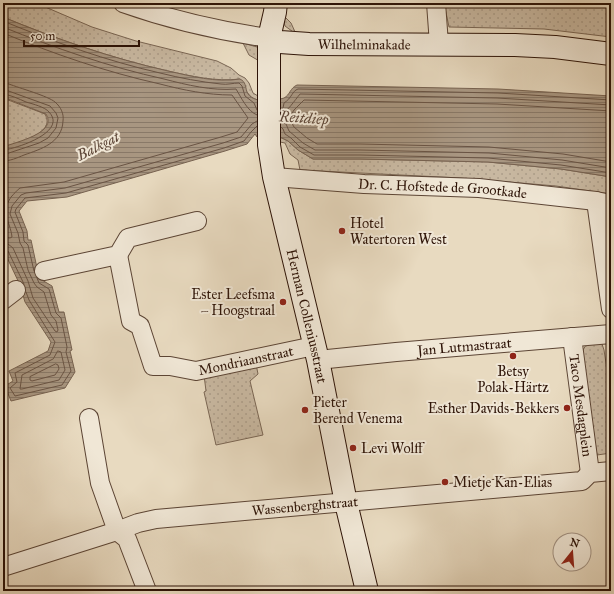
<svg xmlns="http://www.w3.org/2000/svg" width="614" height="594" viewBox="0 0 614 594" font-family="'IM FELL Great Primer',serif">
<style>
.grass{fill:url(#grass-dots);stroke:#7a6654}
.water{fill:url(#water-rules);stroke:#776250}
.lines{fill:none;stroke-linecap:round;stroke-linejoin:round}
.shore{stroke:#6a5444;stroke-width:1}
.street-casing{stroke:#5c4535;stroke-width:20}
.secondary-casing{stroke:#2d1307;stroke-width:24}
.street{stroke:#f0e7d6;stroke-width:18}
.secondary{stroke:#f0e7d6;stroke-width:22}
.poi-dot{fill:#8f2418;stroke:#f0e7d6;stroke-width:1.5}
.labels{text-anchor:middle;stroke-width:4;stroke-linejoin:round;paint-order:stroke}
.street-label{font-size:14px;fill:#2d1307;stroke:#f0e7d6}
.poi-label{font-size:14px;fill:#2d1307;stroke:#f0e7d6;text-anchor:start}
.water-label{font-size:15px;font-style:italic;fill:#5e4738;stroke:#f0e7d6}
</style>
<defs>
<pattern id="grass-dots" width="8" height="8" patternUnits="userSpaceOnUse"><rect width="8" height="8" fill="#c8b8a1"/><path d="M2 2h.1M6 6h.1" fill="none" stroke="#ac9d89" stroke-width="1.8" stroke-linecap="round"/></pattern>
<pattern id="water-rules" width="6" height="5" patternUnits="userSpaceOnUse"><rect width="6" height="5" fill="#a89681"/><path d="M0 2.5h6" fill="none" stroke="#897968"/></pattern>
</defs>
<rect width="100%" height="100%" fill="#e8dac0"/>
<filter id="stains"><feTurbulence type="fractalNoise" baseFrequency=".005" numOctaves="4"/><feColorMatrix values="0 0 0 0 .2 0 0 0 0 .09 0 0 0 0 .02 0 0 0 .5 -.17"/></filter>
<radialGradient id="worn" r=".72"><stop offset=".6" stop-color="#630" stop-opacity="0"/><stop offset="1" stop-color="#630" stop-opacity=".3"/></radialGradient>
<!-- grass -->
<g class="grass">
<path d="M3 3H36L92 27 136 41 217 61 231 68 239 75 245 78 249 83 253 93 258 96V100C248 98 244 87 240 79 216 82 191 76 168 71 111 58 56 39 3 17Z"/>
<path d="M444 3H611V37L544 29 449 27Z"/>
<path d="M282 14 291 23 296 34 285 26Z"/>
<path d="M243 43 257 47 260 49 261 62 249 55Z"/>
<path d="M3 98 45 114C57 134 16 143 3 147Z"/>
<path d="M280 137 288 141 298 150 313 159H360L488 162 561 169 611 177V194L556 186 461 178 300 170 298 160 290 154 285 143 280 142Z"/>
<path d="M590 343 602 344 604 350 611 396V453L597 455 583 357V350L586 345Z"/>
<path d="M256 364 258 374 250 381 263 435 216 445 204 392 206 391 204 375Z"/>
</g>
<!-- water -->
<path class="water" d="M3 17C56 39 111 58 168 71 191 76 216 83 240 79 246 82 245 86 247 92 252 104 274 101 284 98 290 95 290 88 297 85L498 89 611 96V177L561 169 488 162 360 159H313L298 150 288 141 280 137V130H258L257 137 255 134 247 144 225 151 67 197 27 201 19 211 27 231 28 240H31L37 268 42 280 52 286 59 312H64L72 350 70 351 75 372 65 388 11 401 5 386 13 381 9 371 48 351 51 342 25 302 20 285 3 249V147C16 142 58 133 46 114L3 97Z"/>
<g class="lines">
<!-- shore -->
<g class="shore">
<path d="M3 21C54 42 107 61 160 73 180 78 201 82 221 84 227 85 233 83 239 83L242 86 245 96 254 103 257 110"/>
<path d="M3 27C55 48 109 67 164 79 187 85 212 91 236 89 241 97 247 111 257 115"/>
<path d="M3 33C54 54 106 72 160 84 183 90 207 95 232 95L248 118 237 132 221 137 64 182 20 188C16 191 14 194 11 197 0 214 10 220 12 237L10 238 3 237"/>
<path d="M3 83 9 84C19 88 48 96 55 102 61 107 64 114 63 121 62 143 41 149 24 155 17 158 10 161 3 161"/>
<path d="M3 89 50 106 56 113 58 118 56 128 48 138 39 143 3 155"/>
<path d="M3 94C11 95 19 99 26 102 33 104 45 107 49 112 68 132 16 149 3 150"/>
<path d="M281 110 283 108 284 103C292 98 292 91 298 89L498 93 611 100"/>
<path d="M611 111 497 104 304 100 294 110 289 118 294 127 307 138 317 144H360L489 147 563 154 611 162"/>
<path d="M281 115C287 112 295 100 300 94L497 98 611 105"/>
<path d="M281 121 286 124 289 131 303 143 315 150H360L489 153 562 160 611 168"/>
<path d="M281 127 283 129 285 134 291 138 300 147 314 155H360L488 158 561 165 611 173"/>
<path d="M3 243 8 244 13 248 28 281 33 298 55 331 57 332 58 330 56 321 51 315 44 292 37 287 34 283 28 270 23 248 20 243 18 233 10 214 12 206 21 195 26 193 65 188 223 143 241 137 252 124 257 121"/>
<path d="M3 248 8 251 24 284"/>
<path d="M34 271 28 245 24 241 23 232 15 212 16 209 25 198 66 193 224 148 244 141 251 132 257 126"/>
<path d="M26 292 29 300 55 342 50 355 15 373 17 382 10 388 15 396 62 385 71 371 66 352 67 347 61 318 56 313 49 289 39 283 37 278"/>
<path d="M58 351 61 352 65 370 59 380 22 389H20L22 375 53 359Z"/>
<path d="M56 364 58 365 59 369 55 375 32 381 30 380V377Z"/>
</g>
<defs>
<g id="street">
<path d="M123 3C171 20 219 31 269 38"/>
<path d="M436 3 439 44"/>
<path id="s1" d="M274 177 364 184 479 188 596 201 611 204"/>
<path d="M596 201 611 309"/>
<path id="s2" d="M118 255 131 321 140 326 153 366H170L196 371 314 346"/>
<path d="M44 271 118 255 128 238 197 221"/>
<path d="M3 300 16 290"/>
<path id="s3" d="M572 337 590 473"/>
<path id="s4" d="M318 360 396 352 611 334"/>
<path d="M89 418 100 483 117 531 127 539 147 591"/>
<path id="s5" d="M3 567 117 531 138 523 156 519 582 481 590 473 611 471"/>
</g>
<g id="secondary">
<path id="s6" d="M276 3 275 12 269 38V145L274 177 318 360 346 503 367 591"/>
<path id="s7" d="M269 38 280 42 309 44 515 45 555 47 611 54"/>
</g>
</defs>
<!-- street casing -->
<use href="#street" class="street-casing"/>
<!-- secondary casing -->
<use href="#secondary" class="secondary-casing"/>
<!-- street -->
<use href="#street" class="street"/>
<!-- secondary -->
<use href="#secondary" class="secondary"/>
</g>
<!-- markers -->
<g class="poi-dot">
<circle cx="342" cy="231" r="4"/>
<circle cx="283" cy="302" r="4"/>
<circle cx="513" cy="356" r="4"/>
<circle cx="567" cy="408" r="4"/>
<circle cx="305" cy="410" r="4"/>
<circle cx="353" cy="448" r="4"/>
<circle cx="445" cy="482" r="4"/>
</g>
<g class="labels">
<!-- street labels -->
<g class="street-label">
<text dy="5" stroke="none"><textPath href="#s7" startOffset="96">Wilhelminakade</textPath></text>
<text dy="5" stroke="none"><textPath href="#s1" startOffset="169">Dr. C. Hofstede de Grootkade</textPath></text>
<text dy="5" stroke="none"><textPath href="#s6" startOffset="318">Herman Colleniusstraat</textPath></text>
<text dy="5" stroke="none"><textPath href="#s4" startOffset="147">Jan Lutmastraat</textPath></text>
<text dy="5" stroke="none"><textPath href="#s2" startOffset="214">Mondriaanstraat</textPath></text>
<text dy="5" stroke="none"><textPath href="#s3" startOffset="69">Taco Mesdagplein</textPath></text>
<text dy="5" stroke="none"><textPath href="#s5" startOffset="310">Wassenberghstraat</textPath></text>
</g>
<!-- poi labels -->
<g class="poi-label">
<text x="350" y="228">Hotel<tspan x="350" dy="16">Watertoren West</tspan></text>
<text x="275" y="299" text-anchor="end">Ester Leefsma<tspan x="275" dy="16">– Hoogstraal</tspan></text>
<text x="513" y="376" text-anchor="middle">Betsy<tspan x="513" dy="16">Polak-Härtz</tspan></text>
<text x="313" y="407">Pieter<tspan x="313" dy="16">Berend Venema</tspan></text>
<text x="559" y="413" text-anchor="end">Esther Davids-Bekkers</text>
<text x="361" y="453">Levi Wolff</text>
<text x="453" y="487">Mietje Kan-Elias</text>
</g>
<!-- water labels -->
<g class="water-label">
<text transform="translate(304 118) rotate(4)" y="5">Reitdiep</text>
<text transform="translate(98 146) rotate(-27)" y="5">Balkgat</text>
</g>
</g>
<!-- margin -->
<rect width="614" height="594" fill="none" stroke="#e8dac0" stroke-width="16"/>
<rect x="4" y="4" width="606" height="586" fill="none" stroke="#2d1307" stroke-width="2"/>
<rect x="8" y="8" width="598" height="578" fill="none" stroke="#2d1307"/>
<!-- north arrow -->
<g transform="translate(572 552) rotate(17)"><circle r="19" fill="#f0e7d6" stroke="#a29283"/>
<path d="M0-3L7 15L0 10L-7 15Z" fill="#8f2418"/>
<text y="-6" font-size="11" font-weight="bold" text-anchor="middle" fill="#2d1307">N</text>
</g>
<!-- scale -->
<path d="M24 40v6h115v-6" fill="none" stroke="#2d1307" stroke-width="2"/>
<text x="30" y="40" font-size="12" fill="#2d1307" stroke="#f0e7d6" stroke-width="3" paint-order="stroke">50 m</text>
<rect width="100%" height="100%" filter="url(#stains)"/>
<rect width="100%" height="100%" fill="url(#worn)"/>
</svg>
